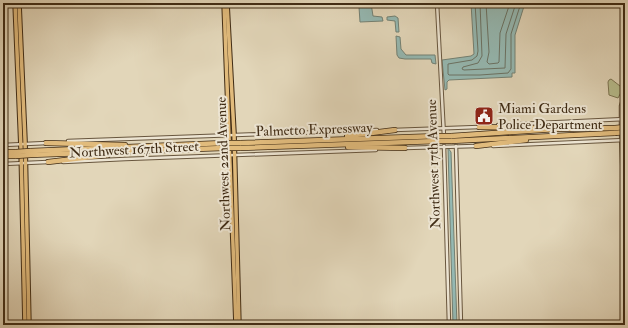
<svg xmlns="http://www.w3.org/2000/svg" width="628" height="328" viewBox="0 0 628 328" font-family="'IM FELL Double Pica',serif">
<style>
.green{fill:#b7bd8d;stroke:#7c7451}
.water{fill:#95b9b3;stroke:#738174}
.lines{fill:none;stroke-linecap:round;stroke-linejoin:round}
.shore{stroke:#6a7264;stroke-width:1}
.minor-casing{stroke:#68563e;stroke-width:4.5}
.major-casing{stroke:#402c15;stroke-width:5.5}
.highway-casing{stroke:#402c15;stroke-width:6}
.minor{stroke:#ece4d2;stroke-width:2.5}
.major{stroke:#e1bb7c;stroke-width:3.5}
.highway{stroke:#e1bb7c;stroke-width:4.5}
.highway-bridge-casing{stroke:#402c15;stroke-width:6;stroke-linecap:butt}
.highway-bridge{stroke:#e1bb7c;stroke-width:4.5}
.labels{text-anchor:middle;stroke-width:4;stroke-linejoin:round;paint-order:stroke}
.poi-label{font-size:14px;fill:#402c15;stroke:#ece4d2;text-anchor:start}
.street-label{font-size:14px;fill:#402c15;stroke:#ece4d2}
</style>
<rect width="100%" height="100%" fill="#e2d6b9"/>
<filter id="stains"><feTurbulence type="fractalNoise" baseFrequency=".005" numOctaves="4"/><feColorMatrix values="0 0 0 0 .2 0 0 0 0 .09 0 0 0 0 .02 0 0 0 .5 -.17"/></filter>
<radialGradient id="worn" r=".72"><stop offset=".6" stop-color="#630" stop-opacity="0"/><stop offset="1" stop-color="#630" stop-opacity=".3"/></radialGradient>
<!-- green -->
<path class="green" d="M611 79 620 86 624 87 618 98 609 95 608 82 609 80Z"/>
<!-- water -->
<g class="water">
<path d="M303 3H329V6L313 7Z"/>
<path d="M339 3H371L373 16 382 17 383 21 360 22 359 7 334 6V3Z"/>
<path d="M471 3H525L515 35V73H512V77L449 80 447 82V89L445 90 442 60 471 56 474 54Z"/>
<path d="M395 16 398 18 399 32H396L395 21 387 20V17Z"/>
<path d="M396 36 400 37 401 49 406 55H435L436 64 432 63 431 59H405L399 58 397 55Z"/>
<path d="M448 148 451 152 457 325H453Z"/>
</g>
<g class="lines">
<!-- shore -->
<g class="shore">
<path d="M475 3 478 51 477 56 472 60 448 64V74L449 75H480L508 73 511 69V34L521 3"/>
<path d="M480 3 482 56 478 63 463 67 462 69 464 70 505 68 506 34 516 3"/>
<path d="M486 3 489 52 487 62 489 64 498 63 499 62 500 33 510 3"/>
</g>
<defs>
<g id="minor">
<path d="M437 3 444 137"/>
<path d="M498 125 625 119"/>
<path d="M621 128V106L625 93"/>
<path d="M394 130 479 127"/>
<path d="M621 133 625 238"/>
<path d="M68 141 377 130"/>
<path d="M3 145 47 143"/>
<path d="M444 146 449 325"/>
<path d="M456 146 461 325"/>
<path d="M493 146 625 140"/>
<path d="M405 148 476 146"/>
<path d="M63 162 125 159 376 150"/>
<path d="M3 164 48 162"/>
</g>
<g id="major">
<path d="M15 3 21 149 25 325"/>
<path d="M19 3 25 140 29 325"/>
<path d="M224 3 236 325"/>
<path d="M227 3 234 133 239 325"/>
</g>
<g id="highway">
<path d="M479 127 535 128"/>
<path d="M347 136 395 130"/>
<path d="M451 136 557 129 615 128"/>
<path d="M451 141 615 133"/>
<path d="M46 143 125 145"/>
<path d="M240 143 438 136"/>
<path d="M476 146 526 140"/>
<path d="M348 147 405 148"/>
<path d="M240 148 438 141"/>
<path d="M30 151 224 143"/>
<path d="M3 152H16"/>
<path d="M30 155 224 148"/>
<path d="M3 156H16"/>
<path d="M48 162 108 155"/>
</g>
</defs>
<!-- minor casing -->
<use href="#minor" class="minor-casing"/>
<!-- major casing -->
<use href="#major" class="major-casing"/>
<!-- highway casing -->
<use href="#highway" class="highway-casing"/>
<!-- minor -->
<use href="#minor" class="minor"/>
<!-- major -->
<use href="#major" class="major"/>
<!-- highway -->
<use href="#highway" class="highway"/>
<defs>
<g id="highway-bridge">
<path d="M615 128 625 127"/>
<path d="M615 133 625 132"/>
<path d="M438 136H451"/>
<path d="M438 141H451"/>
<path d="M224 143H240"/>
<path d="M224 148H240"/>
<path d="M16 152 30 151"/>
<path d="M16 156 30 155"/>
</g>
</defs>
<!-- highway-bridge casing -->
<use href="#highway-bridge" class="highway-bridge-casing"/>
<!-- highway-bridge -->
<use href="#highway-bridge" class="highway-bridge"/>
</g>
<!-- icons -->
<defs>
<symbol id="civic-square" viewBox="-11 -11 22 22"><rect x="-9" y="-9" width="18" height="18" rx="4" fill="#8f2418" stroke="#ece4d2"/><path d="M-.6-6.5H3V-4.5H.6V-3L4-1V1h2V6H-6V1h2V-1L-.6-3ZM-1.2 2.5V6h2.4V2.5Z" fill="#fff"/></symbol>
</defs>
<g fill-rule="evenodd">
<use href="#civic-square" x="473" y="105" width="22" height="22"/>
</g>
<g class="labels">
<!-- poi labels -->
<g class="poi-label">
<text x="498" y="113">Miami Gardens<tspan x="498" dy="16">Police Department</tspan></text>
</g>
<!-- street labels -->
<g class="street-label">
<text transform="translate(314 129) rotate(-2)" y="5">Palmetto Expressway</text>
<text transform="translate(134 149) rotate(-3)" y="5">Northwest 167th Street</text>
<text transform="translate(223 164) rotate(-92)" y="5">Northwest 22nd Avenue</text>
<text transform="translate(433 164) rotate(-92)" y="5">Northwest 17th Avenue</text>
</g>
</g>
<!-- margin -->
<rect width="628" height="328" fill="none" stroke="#e2d6b9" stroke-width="16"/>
<rect x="4" y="4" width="620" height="320" fill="none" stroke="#402c15" stroke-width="2"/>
<rect x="8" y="8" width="612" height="312" fill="none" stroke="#402c15"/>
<rect width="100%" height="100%" filter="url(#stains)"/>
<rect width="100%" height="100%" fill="url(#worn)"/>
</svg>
